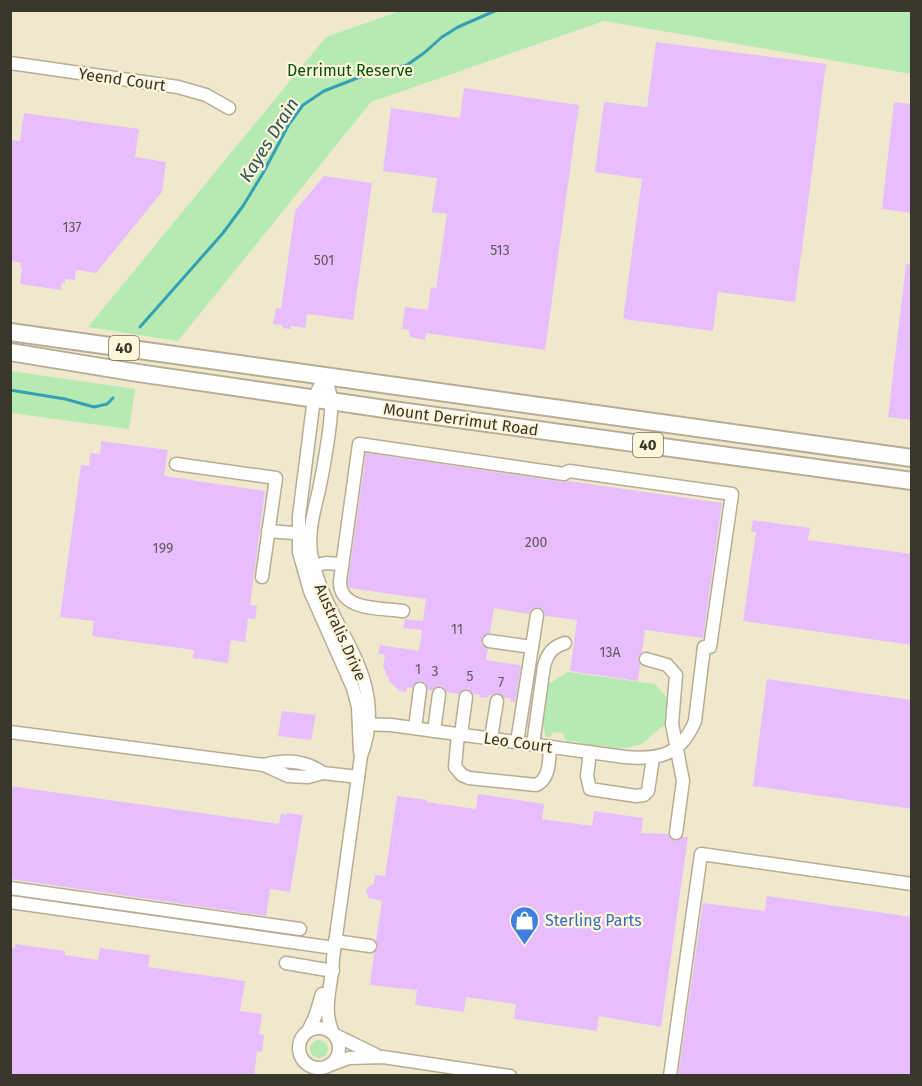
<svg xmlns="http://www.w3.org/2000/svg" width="922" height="1086" viewBox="0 0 922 1086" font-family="'Fira Sans',sans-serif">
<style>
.green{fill:#b5ebb2}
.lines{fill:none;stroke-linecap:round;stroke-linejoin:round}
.stream{stroke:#35a0b3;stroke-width:3}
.building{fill:#e7bdfd}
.minor-casing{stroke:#b6ad94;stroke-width:15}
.major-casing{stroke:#b6ad94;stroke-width:20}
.minor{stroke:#fff;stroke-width:12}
.major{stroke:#fff;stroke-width:16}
.labels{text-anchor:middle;stroke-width:4.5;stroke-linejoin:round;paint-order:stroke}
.number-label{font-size:14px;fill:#645860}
.shield{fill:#fef5da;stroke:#746f60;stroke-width:1.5}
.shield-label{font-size:15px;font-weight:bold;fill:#39362b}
.park-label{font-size:16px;fill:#005307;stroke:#fef5da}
.street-label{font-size:16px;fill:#39362b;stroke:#fef5da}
.shop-label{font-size:16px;fill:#366cbe;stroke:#fef5da;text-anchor:start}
.water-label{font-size:18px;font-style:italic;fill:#28555e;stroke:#fef5da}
</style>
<rect width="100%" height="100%" fill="#f0e8cd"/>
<!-- green -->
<g class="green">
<path d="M400 11H911V74L604 21 371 102 178 341 88 327 326 37Z"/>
<path d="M11 371 135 389 129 429 11 413Z"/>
<path d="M568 672 655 684 669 700 667 716 664 726C655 730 650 739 641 744 623 753 586 743 565 740L563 733 553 732 550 737H546L542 722 547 685Z"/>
<circle cx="319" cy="1049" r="9"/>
</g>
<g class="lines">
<!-- stream -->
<g class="stream">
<path d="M140 327 223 233 243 206 263 173 289 124 303 105 324 91 365 75 407 65 424 53 442 37 458 27 497 10"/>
<path d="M10 390 65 399 94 407 107 404 113 398"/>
</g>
</g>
<!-- building -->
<g class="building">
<path d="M656 42 826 64 795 302 718 292 713 331 623 319 642 179 595 172 604 102 647 107Z"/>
<path d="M464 88 579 105 545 350 426 333 425 340 410 337 409 330 402 329 405 307 428 310 431 287 436 288 447 214 432 212 437 178 383 171 391 108 460 118Z"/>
<path d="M894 102 912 104V213L882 209Z"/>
<path d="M24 113 139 129 135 157 166 162 162 192 96 273 76 270 75 280 65 279V283H62L61 290 20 284 22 268 20 267 21 263 10 261V140L20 141Z"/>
<path d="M324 176 372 183 353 320 307 314 305 328 291 326V329L282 328V325L273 324 276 308 281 309 295 211Z"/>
<path d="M906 264 912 265V420L888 417Z"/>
<path d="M101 441 168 450 164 476 265 491 250 605 257 606 255 619 248 618 245 642 231 640 228 663 193 658 194 650 92 636 94 621 60 617 81 465 89 466 90 453 100 454Z"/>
<path d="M366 453 563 482 568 481 722 503 703 638 645 630 642 652 638 657 640 665 638 681 570 671 577 620 545 616 543 609 538 607 531 609 529 614 494 608 490 633 483 636 481 644 488 649 486 660 519 665 521 667 515 702H510L511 699 505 698 498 693 488 696 487 698 479 697 480 695 474 694 467 689 459 694 447 692 444 688 440 686 432 690H428L425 683 420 681 414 684 412 688 407 687 406 692 400 691 390 682 383 666 385 655 378 654 380 645 419 651 422 630 403 628 405 619 423 621 426 599 349 588 348 581Z"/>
<path d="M753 520 810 528 808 540 912 554V645L743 621 756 532H751Z"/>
<path d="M767 679 912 700V809L753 786Z"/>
<path d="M282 711 316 715 311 740 278 736Z"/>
<path d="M10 786 279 824 281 814 287 815V813L303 815 290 892 270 889 266 916 10 879Z"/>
<path d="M478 794 544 804 542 819 592 826 594 811 643 818 641 833 668 834 671 839 675 841 683 837H688L661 1027 599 1016 597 1031 514 1019 516 1004 466 997 464 1012 415 1005 417 990 370 985 374 953 378 947 376 941 382 901 369 898 366 891 368 887 374 884 375 875 385 876 397 796 427 800V802L476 809Z"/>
<path d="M767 896 912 917V1076H678L703 903 765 911Z"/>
<path d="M15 944 65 951V955L98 960 100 948 150 955 148 967 245 981 240 1011 262 1014 259 1034 264 1035 262 1052 257 1051 254 1076H10V948H15Z"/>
</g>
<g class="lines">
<defs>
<g id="minor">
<path d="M10 63 178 87 206 95 229 108"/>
<path d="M325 376C327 384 330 391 331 399 333 416 323 471 319 490 314 511 308 531 311 553 324 629 392 674 361 756L333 958C333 984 321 1008 333 1033"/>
<path d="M325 376 314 398 299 516V552L310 591 353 688 358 707 360 752"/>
<path d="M176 464 276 478 262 577"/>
<path d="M268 531 306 534"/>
<path d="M308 567 326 563 342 564"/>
<path d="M489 641 532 647 517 742"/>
<path d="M532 647 537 615"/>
<path d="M646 659 667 665 676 675 672 724 683 781 676 833"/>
<path d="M359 724 391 725 625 757C660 760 681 755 695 721L704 647H710L732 494 569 471 564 474 359 444 340 581C339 611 381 608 403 611"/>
<path d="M415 728 420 689"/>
<path d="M434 731 439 694"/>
<path d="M10 732 264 765 288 776 308 777 323 773 358 777"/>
<path d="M458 734 455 767 462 775 469 778 536 785C550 779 549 761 550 747"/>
<path d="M461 734 466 697"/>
<path d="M491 738 497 701"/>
<path d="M533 744 544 666C548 653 552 647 565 643"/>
<path d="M590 752 587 776 590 789 636 796 644 795 648 791 653 758"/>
<path d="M264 765C285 759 305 760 323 773"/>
<path d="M10 888 300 929"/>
<path d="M10 902 334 948"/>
<path d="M335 941 370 946"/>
<path d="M286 963 333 971"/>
<circle cx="319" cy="1048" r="20"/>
<path d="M308 1031 315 1017 322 994"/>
<path d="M335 1035 376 1055"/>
<path d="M333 1064 349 1058 383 1057 510 1076"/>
<path d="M670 1076 701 854 912 884"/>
</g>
<g id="major">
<path d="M10 332 912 458"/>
<path d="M10 352 138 373 385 409 912 481"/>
</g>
</defs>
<!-- minor casing -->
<use href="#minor" class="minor-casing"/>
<!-- major casing -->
<use href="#major" class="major-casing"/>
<!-- minor -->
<use href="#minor" class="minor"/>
<!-- major -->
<use href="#major" class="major"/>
</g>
<!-- icons -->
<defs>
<symbol id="shop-pin" viewBox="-11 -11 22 30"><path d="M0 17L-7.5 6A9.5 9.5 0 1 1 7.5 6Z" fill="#3f7fe0" stroke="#fef5da"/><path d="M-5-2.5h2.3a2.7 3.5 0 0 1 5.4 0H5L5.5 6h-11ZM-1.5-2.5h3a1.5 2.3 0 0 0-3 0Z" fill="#fff"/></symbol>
</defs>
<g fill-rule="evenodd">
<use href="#shop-pin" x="508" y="904" width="33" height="45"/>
</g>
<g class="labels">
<!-- number labels -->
<g class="number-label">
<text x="72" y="232">137</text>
<text x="500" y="255">513</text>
<text x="324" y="265">501</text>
<text x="536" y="547">200</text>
<text x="163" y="553">199</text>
<text x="457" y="634">11</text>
<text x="610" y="657">13A</text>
<text x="418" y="674">1</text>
<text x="435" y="676">3</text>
<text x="470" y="681">5</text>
<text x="501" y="687">7</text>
</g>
<!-- shield labels -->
<g class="shield">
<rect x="109" y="336" width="30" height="24" rx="4.5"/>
<rect x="633" y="433" width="30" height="24" rx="4.5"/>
</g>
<g class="shield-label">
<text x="124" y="353">40</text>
<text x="648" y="450">40</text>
</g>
<!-- park labels -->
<g class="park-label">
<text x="350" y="76">Derrimut Reserve</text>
</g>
<!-- street labels -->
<g class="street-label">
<text transform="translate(122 79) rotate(8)" y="6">Yeend Court</text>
<text transform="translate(461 419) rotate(8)" y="6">Mount Derrimut Road</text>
<text transform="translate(341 632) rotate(66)" y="6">Australis Drive</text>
<text transform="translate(518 742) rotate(8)" y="6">Leo Court</text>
</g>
<!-- shop labels -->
<g class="shop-label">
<text x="545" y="926">Sterling Parts</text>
</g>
<!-- water labels -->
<g class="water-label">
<text transform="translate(269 140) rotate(-58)" y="6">Kayes Drain</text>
</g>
</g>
<!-- border -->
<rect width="922" height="1086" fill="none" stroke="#39362b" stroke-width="24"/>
</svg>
